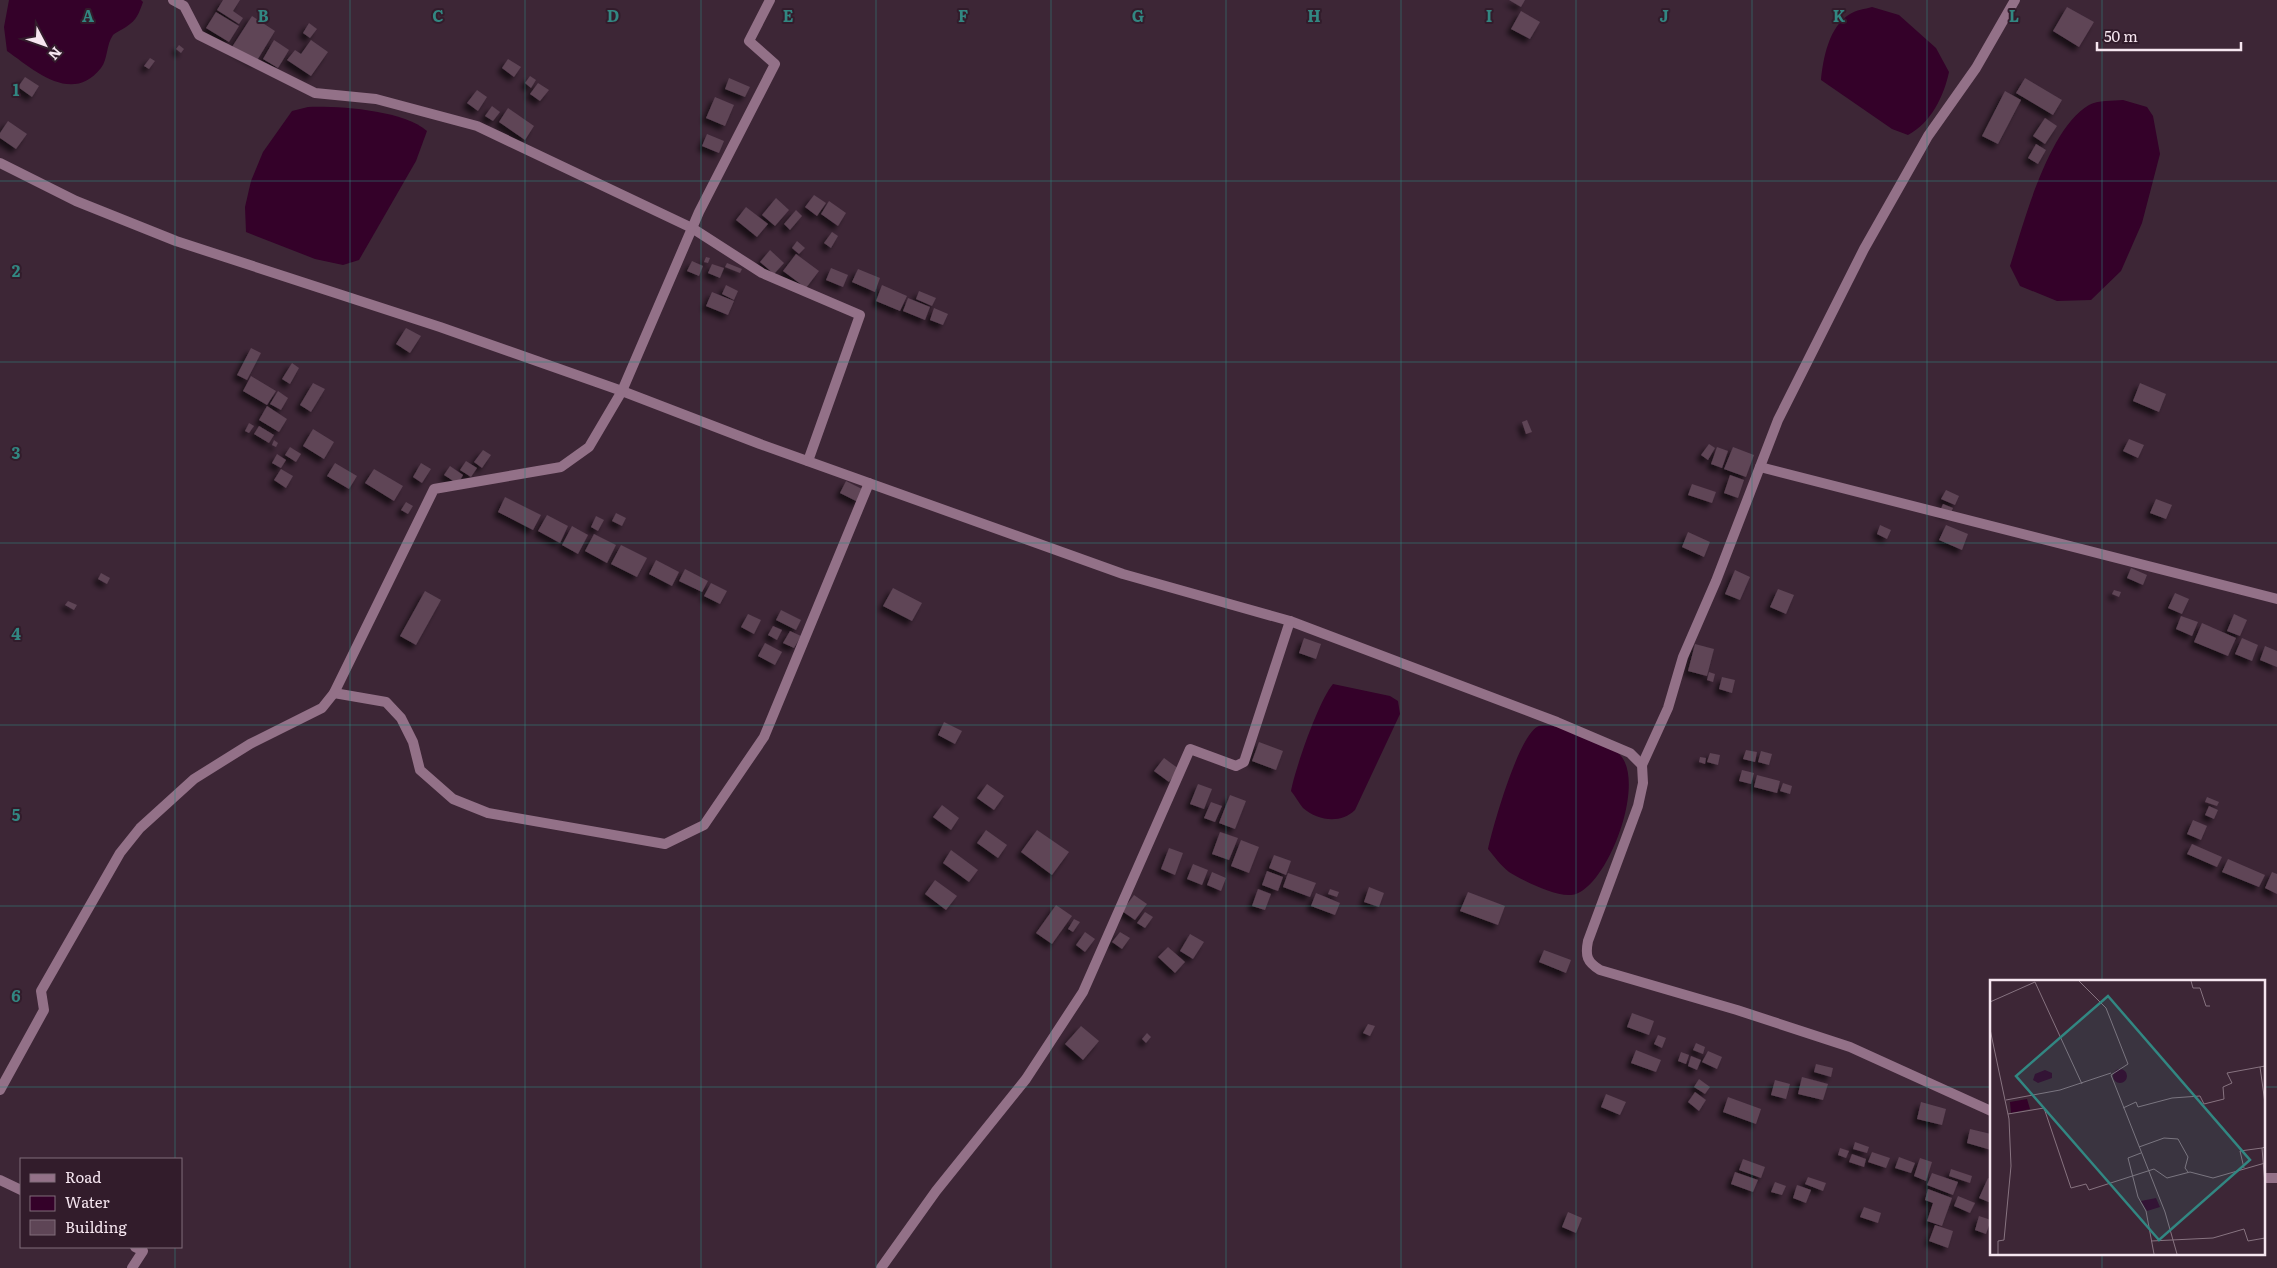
<svg xmlns="http://www.w3.org/2000/svg" width="2277" height="1268" viewBox="0 0 2277 1268" font-family="Literata,serif">
<style>
.water{fill:#340129}
.building{fill:#5e4556;filter:url(#shadow)}
.lines{fill:none;stroke-linecap:round;stroke-linejoin:round}
.minor{stroke:#937188;stroke-width:10}
.grid{fill:none;stroke:#328782;stroke-width:1;stroke-opacity:0.55}
.inset-road{fill:none;stroke:#877380;stroke-width:1}
.view{fill:#328782;fill-opacity:0.15;stroke:#328782;stroke-width:2.5}
.inset-edge{fill:none;stroke:#f6e6f0;stroke-width:2.5}
.grid-label{font-size:16px;text-anchor:middle;font-weight:bold;fill:#328782;stroke:#321c2b;stroke-width:4;stroke-linejoin:round;paint-order:stroke}
</style>
<defs>
<filter id="shadow"><feDropShadow dx="-4.5" dy="4.5" stdDeviation="2.5" flood-color="#0009"/></filter>
</defs>
<rect width="100%" height="100%" fill="#3d2636"/>
<!-- water -->
<g class="water">
<path d="M9 0H141L143 2C139 13 137 20 126 27 122 30 116 32 113 35 106 45 108 59 101 68 72 105 34 70 7 51L4 27Z"/>
<path d="M1872 7 1899 15 1936 48 1949 72C1944 96 1931 123 1908 135L1892 129 1821 80C1823 59 1829 26 1850 14 1856 10 1865 9 1872 7Z"/>
<path d="M2123 100 2147 107 2153 116 2160 154 2142 223 2121 271 2091 300 2057 301 2020 286 2010 266C2024 222 2048 129 2089 105 2097 100 2114 101 2123 100Z"/>
<path d="M308 107C340 106 402 110 427 131L416 161 359 260 343 265 315 259 246 232 245 207 251 181 263 152 292 111Z"/>
<path d="M1333 684 1390 696 1398 701 1400 714 1355 810C1341 824 1318 821 1303 808 1299 803 1295 796 1291 791 1295 769 1319 700 1333 684Z"/>
<path d="M1556 725C1571 731 1612 744 1621 756 1645 785 1609 882 1576 894 1560 900 1522 880 1509 872 1501 866 1494 856 1488 849 1493 826 1518 738 1537 727 1542 724 1550 726 1556 725Z"/>
</g>
<!-- building -->
<g class="building">
<path d="M223 0H240L233 11 243 18 239 24 217 10Z"/>
<path d="M1509 0H1525L1521 7Z"/>
<path d="M2067 7 2094 22 2079 47 2053 31Z"/>
<path d="M1521 11 1540 22 1530 39 1511 29Z"/>
<path d="M216 12 239 26 229 42 206 28Z"/>
<path d="M252 16 275 31 256 62 232 47Z"/>
<path d="M309 23 317 29 310 38 303 33Z"/>
<path d="M274 40 289 50 278 68 263 59Z"/>
<path d="M311 40 328 52 311 76 287 60 295 50 301 54Z"/>
<path d="M179 45 184 49 181 53 176 49Z"/>
<path d="M150 58 155 61 149 69 144 66Z"/>
<path d="M508 59 521 67 514 77 502 68Z"/>
<path d="M530 76 536 80 531 88 525 83Z"/>
<path d="M25 77 39 86 32 97 18 87Z"/>
<path d="M729 78 750 87 745 97 725 89Z"/>
<path d="M2025 78 2062 100 2053 115 2016 93Z"/>
<path d="M538 83 549 90 540 101 530 94Z"/>
<path d="M477 90 487 97 478 111 467 103Z"/>
<path d="M2005 91 2021 100 1998 144 1982 136Z"/>
<path d="M715 97 734 105 725 126 706 118Z"/>
<path d="M492 106 500 112 493 121 485 116Z"/>
<path d="M508 108 534 126 525 140 499 122Z"/>
<path d="M2045 118 2057 126 2045 144 2033 136Z"/>
<path d="M8 121 27 134 16 149 0 138V133Z"/>
<path d="M707 134 724 141 719 153 702 146Z"/>
<path d="M2036 144 2046 150 2038 164 2028 158Z"/>
<path d="M814 195 826 203 817 216 805 207Z"/>
<path d="M776 198 789 210 775 226 762 215Z"/>
<path d="M829 201 846 213 838 226 821 214Z"/>
<path d="M746 207 768 224 757 237 736 220Z"/>
<path d="M796 210 802 216 790 230 784 224Z"/>
<path d="M832 232 838 236 831 248 824 243Z"/>
<path d="M797 241 805 248 799 254 792 248Z"/>
<path d="M770 250 784 263 774 274 760 262Z"/>
<path d="M796 254 819 271 806 288 783 271Z"/>
<path d="M706 257 710 258 708 263 704 262Z"/>
<path d="M692 261 703 266 699 276 687 271Z"/>
<path d="M727 263 742 269 740 273 725 267Z"/>
<path d="M712 264 724 268 720 278 708 273Z"/>
<path d="M831 268 848 275 843 287 826 280Z"/>
<path d="M858 269 880 278 875 292 852 282Z"/>
<path d="M726 285 738 291 734 300 722 294Z"/>
<path d="M882 285 907 296 900 311 876 301Z"/>
<path d="M919 291 936 298 932 306 916 299Z"/>
<path d="M712 292 734 301 728 315 706 306Z"/>
<path d="M908 298 930 307 925 320 903 311Z"/>
<path d="M934 308 948 314 943 325 930 320Z"/>
<path d="M406 328 421 336 410 353 396 344Z"/>
<path d="M251 348 261 353 247 380 237 375Z"/>
<path d="M292 363 299 368 290 384 282 379Z"/>
<path d="M251 376 276 391 267 405 243 391Z"/>
<path d="M313 383 325 389 311 412 300 405Z"/>
<path d="M2140 383 2166 394 2159 412 2133 401Z"/>
<path d="M278 391 288 398 281 410 270 404Z"/>
<path d="M267 406 287 419 279 432 259 420Z"/>
<path d="M1527 420 1532 432 1526 434 1522 422Z"/>
<path d="M249 423 254 426 249 433 245 431Z"/>
<path d="M259 426 274 435 269 443 254 434Z"/>
<path d="M313 429 334 442 324 459 303 446Z"/>
<path d="M2129 439 2144 445 2138 458 2123 451Z"/>
<path d="M274 440 278 443 276 447 272 445Z"/>
<path d="M1709 444 1715 448 1708 460 1701 455Z"/>
<path d="M290 447 301 454 296 462 285 455Z"/>
<path d="M1717 447 1728 451 1722 468 1711 464Z"/>
<path d="M1733 447 1754 455 1746 477 1724 469Z"/>
<path d="M483 450 491 455 482 468 474 462Z"/>
<path d="M277 454 286 460 281 468 272 463Z"/>
<path d="M466 461 477 468 471 477 460 470Z"/>
<path d="M335 463 357 476 349 489 327 476Z"/>
<path d="M421 463 431 469 422 483 413 477Z"/>
<path d="M450 466 463 475 458 484 444 475Z"/>
<path d="M281 469 293 476 286 488 274 480Z"/>
<path d="M374 469 403 486 394 501 365 483Z"/>
<path d="M1730 475 1744 480 1738 498 1724 493Z"/>
<path d="M846 481 864 490 858 502 840 493Z"/>
<path d="M1692 484 1716 492 1712 503 1688 495Z"/>
<path d="M1946 490 1959 496 1955 505 1941 499Z"/>
<path d="M505 497 541 515 533 530 498 512Z"/>
<path d="M2156 499 2172 505 2166 519 2150 513Z"/>
<path d="M406 502 413 506 408 514 401 510Z"/>
<path d="M1943 504 1953 508 1950 515 1940 511Z"/>
<path d="M616 513 626 518 622 526 612 521Z"/>
<path d="M547 515 568 526 560 543 538 531Z"/>
<path d="M596 516 604 520 598 531 591 527Z"/>
<path d="M1880 525 1891 530 1887 539 1877 534Z"/>
<path d="M1946 525 1968 534 1962 550 1939 540Z"/>
<path d="M572 526 588 535 578 554 562 545Z"/>
<path d="M1688 532 1710 542 1704 557 1682 547Z"/>
<path d="M594 534 616 545 607 563 585 551Z"/>
<path d="M621 545 647 558 637 577 611 564Z"/>
<path d="M656 560 679 572 672 586 649 574Z"/>
<path d="M2131 568 2147 575 2143 585 2127 578Z"/>
<path d="M685 569 708 581 702 592 679 581Z"/>
<path d="M1735 570 1750 577 1740 600 1725 594Z"/>
<path d="M101 573 110 578 107 584 98 579Z"/>
<path d="M711 583 727 591 720 604 704 596Z"/>
<path d="M893 588 922 603 912 621 883 606Z"/>
<path d="M1778 589 1794 595 1786 614 1770 607Z"/>
<path d="M2114 590 2121 592 2119 597 2112 594Z"/>
<path d="M425 591 441 600 416 645 400 636Z"/>
<path d="M2175 593 2189 599 2182 614 2168 608Z"/>
<path d="M68 601 77 605 74 610 65 605Z"/>
<path d="M781 610 801 620 796 630 776 620Z"/>
<path d="M748 614 761 620 754 634 741 627Z"/>
<path d="M2234 614 2247 620 2240 636 2227 631Z"/>
<path d="M2181 616 2198 622 2192 636 2176 629Z"/>
<path d="M2202 623 2236 638 2228 656 2194 642Z"/>
<path d="M773 626 782 630 777 640 768 635Z"/>
<path d="M790 631 801 636 794 648 783 643Z"/>
<path d="M1304 638 1321 644 1316 659 1299 653Z"/>
<path d="M2242 638 2258 645 2252 661 2235 654Z"/>
<path d="M765 643 782 652 775 665 758 656Z"/>
<path d="M1695 644 1714 649 1707 676 1688 671Z"/>
<path d="M2265 646 2277 651V667L2260 660Z"/>
<path d="M1709 672 1715 674 1713 682 1707 680Z"/>
<path d="M1722 677 1735 680 1732 693 1719 689Z"/>
<path d="M944 722 962 731 955 744 938 735Z"/>
<path d="M1259 742 1283 751 1276 770 1252 761Z"/>
<path d="M1746 750 1757 752 1755 762 1743 759Z"/>
<path d="M1761 751 1772 754 1769 765 1758 762Z"/>
<path d="M1710 753 1720 755 1718 765 1707 762Z"/>
<path d="M1700 757 1706 758 1705 764 1699 762Z"/>
<path d="M1164 758 1179 769 1169 782 1154 771Z"/>
<path d="M1742 770 1754 773 1751 784 1739 781Z"/>
<path d="M1757 775 1780 781 1777 793 1754 787Z"/>
<path d="M1783 783 1792 786 1790 794 1780 791Z"/>
<path d="M987 784 1004 796 994 810 977 798Z"/>
<path d="M1198 784 1212 789 1204 809 1190 804Z"/>
<path d="M1230 795 1246 801 1235 829 1219 823Z"/>
<path d="M2207 797 2219 802 2217 806 2205 802Z"/>
<path d="M1211 802 1222 806 1215 822 1204 818Z"/>
<path d="M942 805 959 818 951 830 933 817Z"/>
<path d="M2209 806 2218 810 2214 819 2205 815Z"/>
<path d="M2193 820 2207 826 2201 840 2187 834Z"/>
<path d="M986 830 1007 845 998 858 977 843Z"/>
<path d="M1037 830 1069 852 1052 875 1021 852Z"/>
<path d="M1220 832 1238 838 1229 860 1212 854Z"/>
<path d="M1241 840 1259 847 1249 873 1231 866Z"/>
<path d="M2192 844 2222 857 2217 867 2187 854Z"/>
<path d="M1169 848 1183 853 1175 875 1161 869Z"/>
<path d="M951 850 978 870 969 882 943 863Z"/>
<path d="M1274 855 1291 861 1286 875 1269 868Z"/>
<path d="M2228 859 2265 875 2259 887 2222 872Z"/>
<path d="M1193 864 1208 870 1202 885 1187 879Z"/>
<path d="M1267 871 1283 877 1278 891 1262 885Z"/>
<path d="M1212 872 1226 878 1221 891 1207 885Z"/>
<path d="M2272 872 2277 874V894L2265 888Z"/>
<path d="M1288 873 1316 883 1310 897 1283 887Z"/>
<path d="M935 880 957 896 946 910 925 894Z"/>
<path d="M1369 887 1384 893 1379 907 1364 902Z"/>
<path d="M1258 889 1271 894 1265 910 1252 906Z"/>
<path d="M1330 889 1339 892 1337 897 1328 894Z"/>
<path d="M1468 892 1505 906 1498 925 1460 911Z"/>
<path d="M1316 893 1340 903 1335 915 1311 906Z"/>
<path d="M1134 895 1147 904 1135 920 1122 911Z"/>
<path d="M1056 905 1072 916 1052 944 1036 933Z"/>
<path d="M1145 912 1153 917 1145 928 1137 923Z"/>
<path d="M1074 919 1080 922 1073 932 1068 929Z"/>
<path d="M1085 932 1095 939 1085 952 1076 945Z"/>
<path d="M1120 932 1130 938 1122 949 1112 942Z"/>
<path d="M1190 934 1204 942 1193 959 1180 951Z"/>
<path d="M1168 947 1185 962 1175 973 1158 957Z"/>
<path d="M1544 950 1571 960 1566 973 1539 962Z"/>
<path d="M1632 1013 1654 1021 1649 1035 1627 1027Z"/>
<path d="M1368 1024 1375 1026 1370 1036 1363 1033Z"/>
<path d="M1081 1026 1099 1041 1083 1060 1065 1044Z"/>
<path d="M1147 1033 1151 1037 1146 1043 1142 1039Z"/>
<path d="M1658 1035 1666 1038 1662 1048 1654 1044Z"/>
<path d="M1696 1043 1705 1047 1703 1054 1693 1050Z"/>
<path d="M1636 1050 1661 1060 1656 1072 1631 1063Z"/>
<path d="M1708 1051 1722 1057 1717 1069 1702 1062Z"/>
<path d="M1681 1052 1689 1055 1686 1064 1678 1061Z"/>
<path d="M1691 1056 1701 1060 1697 1070 1688 1066Z"/>
<path d="M1816 1064 1833 1068 1831 1077 1814 1072Z"/>
<path d="M1802 1077 1828 1084 1823 1100 1798 1094Z"/>
<path d="M1699 1079 1710 1087 1705 1094 1694 1087Z"/>
<path d="M1775 1080 1790 1084 1786 1099 1771 1095Z"/>
<path d="M1695 1092 1706 1100 1699 1111 1688 1102Z"/>
<path d="M1606 1094 1626 1102 1620 1115 1601 1107Z"/>
<path d="M1728 1097 1761 1109 1756 1124 1723 1112Z"/>
<path d="M1921 1102 1946 1109 1942 1125 1917 1119Z"/>
<path d="M1970 1129 1991 1134V1150L1967 1143Z"/>
<path d="M1855 1142 1869 1147 1867 1153 1853 1149Z"/>
<path d="M1840 1148 1849 1151 1846 1158 1838 1155Z"/>
<path d="M1872 1152 1890 1158 1886 1168 1868 1162Z"/>
<path d="M1852 1154 1866 1159 1864 1167 1849 1162Z"/>
<path d="M1899 1157 1915 1163 1911 1173 1895 1168Z"/>
<path d="M1920 1158 1932 1162 1926 1181 1914 1176Z"/>
<path d="M1743 1159 1765 1167 1761 1178 1739 1170Z"/>
<path d="M1951 1169 1972 1176 1970 1183 1949 1176Z"/>
<path d="M1735 1172 1758 1180 1753 1192 1731 1184Z"/>
<path d="M1932 1173 1958 1182 1953 1195 1927 1185Z"/>
<path d="M1808 1177 1826 1183 1823 1191 1805 1184Z"/>
<path d="M1988 1178 1991 1179V1203L1979 1198Z"/>
<path d="M1775 1182 1786 1186 1782 1195 1771 1192Z"/>
<path d="M1797 1185 1811 1190 1806 1203 1793 1198Z"/>
<path d="M1928 1189 1952 1198 1942 1226 1927 1221 1933 1203 1925 1200Z"/>
<path d="M1958 1196 1975 1203 1970 1213 1954 1206Z"/>
<path d="M1864 1207 1881 1213 1878 1223 1860 1217Z"/>
<path d="M1568 1212 1582 1218 1576 1233 1562 1227Z"/>
<path d="M1979 1216 1991 1220 1986 1234 1975 1230Z"/>
<path d="M1935 1225 1953 1231 1948 1248 1929 1241Z"/>
</g>
<g class="lines">
<!-- minor -->
<g class="minor">
<path d="M173 0 184 6 199 35 315 93 376 99 477 126 692 228 762 273 860 315 808 461"/>
<path d="M0 163 76 201 176 241 440 327 622 391 760 444 1123 574 1290 621 1557 722 1630 753 1642 765 1643 783 1638 806 1588 941C1585 956 1587 962 1600 970L1737 1010 1850 1047 1991 1111"/>
<path d="M1760 467 2277 599"/>
<path d="M334 693 386 702 401 718 413 742 420 770 453 799 488 813 665 844 704 825 764 737 869 483"/>
<path d="M1642 765 1668 708 1683 657 1716 581 1778 420 1864 249 1928 136 1976 68 2015 0"/>
<path d="M0 1090 44 1010 41 991 120 853 140 828 194 779 250 744 322 708 334 693 434 489 561 467 589 447 622 391 699 212 775 64 749 41 770 0"/>
<path d="M2263 1178H2277"/>
<path d="M0 1180 21 1190"/>
<path d="M132 1268 143 1251 135 1247"/>
<path d="M881 1268 936 1191 1026 1079 1083 992 1190 749 1236 766 1244 762 1290 621"/>
</g>
</g>
<!-- grid -->
<path class="grid" d="M175 0V1159M350 0V1268M525 0V1268M701 0V1268M876 0V1268M1051 0V1268M1226 0V1268M1401 0V1268M1576 0V1268M1752 0V1268M1927 0V1268M2102 0V982M0 181H2277M0 362H2277M0 543H2277M0 725H2277M0 906H2277M0 1087H1991M2263 1087H2277M175 1247V1268M2102 1254V1268"/>
<!-- overview -->
<g transform="translate(1990 980)">
<rect width="275" height="275" fill="#3d2636"/>
<path d="M123 96a7 7 0 1 1 14 0a7 7 0 1 1-14 0ZM55 90 62 93V98L48 103 43 100 45 94ZM37 119 40 129 21 133 20 122ZM166 218 170 227 157 231 151 221Z" fill="#340129"/>
<path class="inset-road" d="M89 1 116 28 138 84 121 95 175 232 187 274M201 1 203 8H210L216 26H220M45 2 92 104M0 22 45 2M0 49 19 139 21 186 14 260 8 261V274M270 87 275 123M16 120 70 110 121 93M133 128 146 122 148 127 182 118 210 116 214 124 234 119 233 107 242 103 237 93 275 86M18 134 54 128 81 208 96 204 99 210 164 189 177 198 200 192 223 198 275 183M149 167 174 158 188 159 198 177 195 188 198 192M275 167 272 168 275 204M151 173 138 178 148 217 156 231 164 274M254 188 250 171 272 168M161 261 223 258 254 249 258 261 275 258"/>
<path class="view" d="M118 16 260 180 169 260 26 96Z"/>
<rect width="275" height="275" class="inset-edge"/>
</g>
<g class="grid-label">
<text x="88" y="22">A</text>
<text x="263" y="22">B</text>
<text x="438" y="22">C</text>
<text x="613" y="22">D</text>
<text x="788" y="22">E</text>
<text x="963" y="22">F</text>
<text x="1138" y="22">G</text>
<text x="1314" y="22">H</text>
<text x="1489" y="22">I</text>
<text x="1664" y="22">J</text>
<text x="1839" y="22">K</text>
<text x="2014" y="22">L</text>
<text x="16" y="96">1</text>
<text x="16" y="277">2</text>
<text x="16" y="459">3</text>
<text x="16" y="640">4</text>
<text x="16" y="821">5</text>
<text x="16" y="1002">6</text>
</g>
<!-- legend -->
<rect x="20" y="1158" width="162" height="90" fill="#321c2b" stroke="#806d7a"/>
<rect x="30" y="1174" width="25" height="8" fill="#937188" stroke="#806d7a"/>
<text x="65" y="1183" font-size="15" fill="#f6e6f0">Road</text>
<rect x="30" y="1196" width="25" height="15" fill="#340129" stroke="#806d7a"/>
<text x="65" y="1208" font-size="15" fill="#f6e6f0">Water</text>
<rect x="30" y="1220" width="25" height="15" fill="#5e4556" stroke="#806d7a"/>
<text x="65" y="1233" font-size="15" fill="#f6e6f0">Building</text>
<!-- north arrow -->
<g transform="translate(45 45) rotate(131)" stroke="#321c2b" stroke-width="4" paint-order="stroke">
<path d="M0-4L9 19L0 12L-9 19Z" fill="#f6e6f0"/>
<text y="-8" font-size="14" font-weight="bold" text-anchor="middle" fill="#f6e6f0">N</text>
</g>
<!-- scale -->
<path d="M2097 42v8h144v-8" fill="none" stroke="#f6e6f0" stroke-width="2.5"/>
<text x="2104" y="42" font-size="15" fill="#f6e6f0" stroke="#321c2b" stroke-width="4" paint-order="stroke">50 m</text>
</svg>
